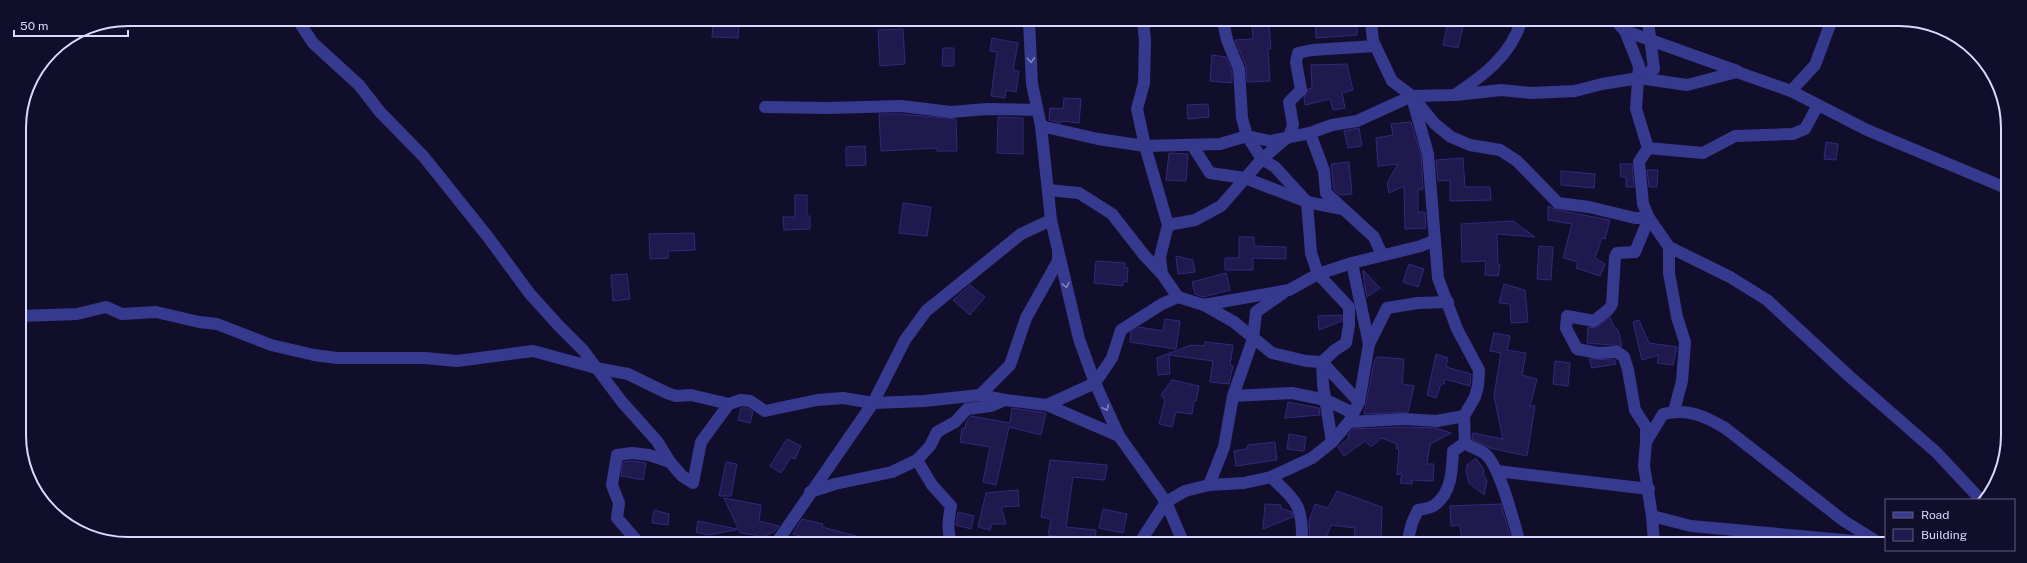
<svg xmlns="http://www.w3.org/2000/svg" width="2027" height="563" viewBox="0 0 2027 563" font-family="'Public Sans',sans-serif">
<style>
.building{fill:#1f194e;stroke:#32297c}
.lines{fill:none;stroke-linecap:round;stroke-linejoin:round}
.minor{stroke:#363a8f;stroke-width:12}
.oneway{stroke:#8082c1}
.rim{fill:none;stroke:#dad9ff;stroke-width:2}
</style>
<rect width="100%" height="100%" fill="#110e2c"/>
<!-- building -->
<g class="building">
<path d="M1315 21 1357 22V35L1316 38Z"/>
<path d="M1451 22H1464L1458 48 1443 45 1447 27H1450Z"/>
<path d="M713 23 739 24 738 38 712 37Z"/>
<path d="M1269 24 1271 49H1268L1270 81 1247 82 1246 66 1235 40 1253 39 1252 25Z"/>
<path d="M903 29 905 64 880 66 878 30Z"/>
<path d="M992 38 1018 43 1013 70 1019 71 1016 92 1006 90 1005 98 991 96 997 52 990 51Z"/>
<path d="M943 48H954V66H942Z"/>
<path d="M1212 55 1226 57 1232 71V83L1210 81Z"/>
<path d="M1347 64 1353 90 1342 93 1345 108 1333 110 1330 99 1305 105 1304 97 1308 89 1312 88 1311 65Z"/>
<path d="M1064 98 1081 99 1079 123 1061 121V123L1049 120 1050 108 1063 109Z"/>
<path d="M1208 104 1209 117 1188 119 1187 105Z"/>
<path d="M879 114H901L956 119 957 151H937V148L881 151Z"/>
<path d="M998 117 1023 118V154L997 153Z"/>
<path d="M1411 122 1421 155 1423 189 1418 190V212H1425L1426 228 1405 229 1404 186 1389 193 1387 183 1398 164 1378 166 1376 138 1393 135 1391 124Z"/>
<path d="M1359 128 1362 146 1348 148 1344 131Z"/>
<path d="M1826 142 1838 144 1836 160 1824 159Z"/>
<path d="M865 146 866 165 846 166V147Z"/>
<path d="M1169 153 1188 154 1186 181 1166 180Z"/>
<path d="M1463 158 1465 187H1490L1491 200 1450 201V180L1438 181 1436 160Z"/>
<path d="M1349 162 1352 194 1340 195 1334 190 1331 164Z"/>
<path d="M1620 164H1632L1634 187H1626V177H1621Z"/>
<path d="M1647 170H1658L1657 187H1649Z"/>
<path d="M1561 171 1595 174 1594 188 1561 185Z"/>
<path d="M795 195H807V216H810V229L784 230 783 217H795Z"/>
<path d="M903 203 931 207 927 236 899 233Z"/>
<path d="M1548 206 1557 210 1610 220 1605 239 1602 238 1595 258 1605 264 1600 276 1576 268 1578 262 1563 258 1572 224 1548 220Z"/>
<path d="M1513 221 1535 237 1497 234 1498 265H1500L1498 276 1485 275 1486 261 1462 262 1461 224Z"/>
<path d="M694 233 695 250 668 251V258L650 259 649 234Z"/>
<path d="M1239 237H1254V246L1286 247V259L1253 258V270H1225V258H1239Z"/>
<path d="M1539 246 1553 247 1551 280 1537 279Z"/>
<path d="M1176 256 1193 260 1195 272 1178 274Z"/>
<path d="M1096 261 1125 263 1124 268H1128L1127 282 1123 281V286L1094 283Z"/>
<path d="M1409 264 1424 269 1418 287 1403 282Z"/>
<path d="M1363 270 1380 288 1367 297 1365 288Z"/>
<path d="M1226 273 1230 290 1203 297 1195 294 1192 282Z"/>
<path d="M627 274 630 299 613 301 611 275Z"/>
<path d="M1504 284 1525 290 1528 322 1511 323 1510 304 1499 303Z"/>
<path d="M970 285 985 297 970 315 953 300Z"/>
<path d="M1342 315V321L1319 330 1318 316Z"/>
<path d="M1610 317 1614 327 1618 330 1622 346 1587 343 1588 327 1596 328Z"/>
<path d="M1165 319 1180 321 1176 349 1130 342 1131 332 1139 327 1163 331Z"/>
<path d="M1639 320 1649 343 1677 347 1673 365 1657 363 1659 355 1642 360 1633 322Z"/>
<path d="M1494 333 1510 336 1507 350 1526 353 1522 375 1537 379 1530 406H1535L1527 456 1490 448 1472 439 1473 433 1503 439 1494 396 1501 353 1490 351Z"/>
<path d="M1205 342 1233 345 1230 365 1233 366 1229 384 1210 382 1213 361 1169 355 1170 374 1158 375 1157 358 1191 345 1204 346Z"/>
<path d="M1436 354 1448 358 1446 367 1471 374 1470 386 1445 379 1444 384H1441L1436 398 1427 395Z"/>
<path d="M1377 357 1404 359 1402 384 1414 386 1408 412 1364 414 1374 362Z"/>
<path d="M1589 359 1615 360 1616 364 1592 368Z"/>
<path d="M1555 361 1570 363 1568 386 1553 384Z"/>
<path d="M1172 380 1199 386 1196 401H1194L1192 414 1176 412 1172 427 1159 424 1165 400 1161 395Z"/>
<path d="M1288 402 1319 408 1320 415 1285 418Z"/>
<path d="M741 408H747L753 412 750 423 738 420Z"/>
<path d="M1012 408 1046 413 1041 435 1009 427 996 485 983 482 990 447 960 442 962 428 965 429 966 422 971 416 1010 423Z"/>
<path d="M1404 427 1436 428 1451 433 1430 444 1427 464H1434L1433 481 1412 480V484L1400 483 1402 473 1397 475 1399 449H1396L1397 444 1382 438 1371 447 1365 441 1344 456 1338 447 1349 438 1348 435 1353 429Z"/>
<path d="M1289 434 1306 437 1304 451 1287 449Z"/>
<path d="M787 439 801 446 795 459 791 457 781 473 770 466Z"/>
<path d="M1275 442 1277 460 1236 466 1234 451 1247 449 1248 445Z"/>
<path d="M1476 458 1484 470 1483 474 1487 481 1484 495 1469 483 1466 471 1467 465Z"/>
<path d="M1050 460 1107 465 1105 479 1103 480 1073 477 1066 527 1096 530 1095 542 1048 535 1051 519 1041 517Z"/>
<path d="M632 461 646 463 643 480 621 476 623 462Z"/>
<path d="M726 462 737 464 731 496H719Z"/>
<path d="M1018 490 1019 506 1001 507 1006 524H992L990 530 978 527 986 493Z"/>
<path d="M1337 491 1382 507 1381 543H1354L1355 528 1331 525 1324 543 1310 538 1309 521 1315 504 1328 508Z"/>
<path d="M724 498 761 505 759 521 779 526 775 531 754 542 756 535 740 533Z"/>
<path d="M1265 504 1281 505V508L1292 512 1293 517 1263 529Z"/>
<path d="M1501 504 1512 543H1462L1460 525 1451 526 1450 506Z"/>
<path d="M1103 509 1127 514 1123 533 1099 528Z"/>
<path d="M654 510 669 514 668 525 652 523Z"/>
<path d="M958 512 974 516 971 529 956 525Z"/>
<path d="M802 519 823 524 822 527 864 538 863 542H823L793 534Z"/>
<path d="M698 521 737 529 736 530 707 535 696 532Z"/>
</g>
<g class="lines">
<!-- minor -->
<g class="minor">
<path d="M297 19 313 43 359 85 380 112 424 157 488 237 530 294 559 326 583 350 622 402 657 441 670 462"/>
<path d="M1029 21 1032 84 1041 126 1051 220 1079 339 1095 383 1119 436 1166 502 1183 542"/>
<path d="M1143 21 1145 40 1144 83 1137 109 1145 146 1168 225 1160 257 1162 274 1178 297"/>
<path d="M1223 21 1227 40 1239 69 1242 118 1247 136 1262 159 1275 167 1307 202 1311 253 1318 274 1349 307V325L1346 343 1335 350 1322 362 1323 385 1332 442"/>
<path d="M1371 22 1373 41 1392 81 1412 96 1435 124 1451 137 1470 145 1500 150 1517 161 1558 203 1589 207 1635 218H1649"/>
<path d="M1617 22 1625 31 1639 66 1636 109 1648 148 1639 162 1643 204 1649 218 1669 247 1730 277 1767 300 1849 376 1936 452 1981 500"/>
<path d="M1625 31 1737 71"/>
<path d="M1639 78 1654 69 1648 22"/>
<path d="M1791 91 1815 65 1831 22"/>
<path d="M1456 94C1484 75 1510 56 1521 22"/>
<path d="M1413 101 1428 154 1438 278 1457 329 1479 370 1478 386 1475 397 1464 416"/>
<path d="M765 107 828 108 901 106 951 112 987 109 1037 110"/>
<path d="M1041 126 1098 139 1145 146 1220 144 1247 136 1270 141 1310 133 1332 125 1357 121 1412 96 1455 95 1501 90 1531 93 1575 91 1602 84 1639 78 1687 85 1737 72 1791 91 1867 130 2006 188"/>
<path d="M1310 133 1324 171 1326 193 1374 237 1382 255"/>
<path d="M1192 145 1210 173 1245 178 1307 202 1342 209"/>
<path d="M1648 148 1703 153 1735 136 1793 134 1805 129 1818 105"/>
<path d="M1048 190 1079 193 1112 214 1144 255 1162 274"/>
<path d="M1168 225 1195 220 1221 206 1262 159 1289 136 1293 125 1289 102 1301 90 1296 62 1298 53 1312 50 1375 46"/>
<path d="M1669 247V273L1677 317 1685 342 1682 381 1674 411"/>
<path d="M1204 305 1234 322 1272 353 1306 361 1322 362 1359 402"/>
<path d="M20 316 77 314 106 307 122 314 156 312 199 322 217 324 271 345 314 355 337 358H425L457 361 533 351 596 368 628 374 667 393 676 396 691 395 729 404"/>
<path d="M1369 344 1387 308 1418 303 1448 302"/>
<path d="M980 395 1010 365 1026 318 1058 261V253"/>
<path d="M1233 396 1292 393 1326 400 1353 413"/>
<path d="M1047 405 1095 383 1112 358 1121 330 1162 304 1178 297 1204 305 1289 290 1318 274 1352 263 1421 246 1435 240"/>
<path d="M1349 422 1404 419 1437 421 1464 416 1465 443C1472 448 1478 449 1484 453 1500 464 1514 524 1520 543"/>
<path d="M1646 442V427L1635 410 1628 370 1624 357 1617 352 1598 353 1577 349 1566 328 1567 316 1594 321 1609 309 1612 304 1615 257 1617 253 1635 252 1649 218"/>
<path d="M917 460 932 485 951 506C949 517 946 532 952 542"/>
<path d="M1497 471 1649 489"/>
<path d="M1271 477C1297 502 1303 505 1302 543"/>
<path d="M1209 485 1224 447 1233 396 1253 339 1256 312 1283 293"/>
<path d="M810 492 835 484 892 472 917 460 930 446 937 432 955 422 967 409 991 406 1005 400"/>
<path d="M1652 516 1691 526 1877 543"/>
<path d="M637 541 617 518 619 503 612 485 617 455 632 453 649 455 670 462 682 476 693 483 701 442 729 404 741 400 750 401 765 411 817 400 843 398 873 403 924 401 980 395 1005 400 1047 405 1119 436"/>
<path d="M777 542 873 403 905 340 926 311 1021 234 1051 220"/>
<path d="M1140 542 1166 502 1185 491 1209 485 1244 483 1271 477 1312 458 1332 442 1349 422 1359 402 1369 344 1352 263"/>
<path d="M1407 543 1412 523 1418 510C1424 509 1432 508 1436 504 1452 491 1452 470 1453 451L1465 443"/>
<path d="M1654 543 1652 516 1644 466 1646 442 1663 414C1687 408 1705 416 1725 428L1844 521 1881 544"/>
</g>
</g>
<!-- one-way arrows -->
<defs><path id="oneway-chevron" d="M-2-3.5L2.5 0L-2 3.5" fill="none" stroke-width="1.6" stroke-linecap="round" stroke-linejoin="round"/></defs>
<g class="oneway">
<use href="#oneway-chevron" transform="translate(1031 60) rotate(87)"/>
<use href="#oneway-chevron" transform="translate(1066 285) rotate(77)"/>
<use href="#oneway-chevron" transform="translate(1106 408) rotate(66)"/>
</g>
<!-- crop -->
<path d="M0 0H2027V563H0ZM128 26H1899A102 102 0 0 1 2001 128V435A102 102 0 0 1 1899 537H128A102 102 0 0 1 26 435V128A102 102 0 0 1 128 26Z" fill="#110e2c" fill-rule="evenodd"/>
<path class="rim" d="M128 26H1899A102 102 0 0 1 2001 128V435A102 102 0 0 1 1899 537H128A102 102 0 0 1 26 435V128A102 102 0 0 1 128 26Z"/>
<!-- legend -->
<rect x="1885" y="499" width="130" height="52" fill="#110e2c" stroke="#615f80"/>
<rect x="1893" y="512" width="20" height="6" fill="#363a8f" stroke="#615f80"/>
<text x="1921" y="519" font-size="12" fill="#dad9ff">Road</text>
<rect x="1893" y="529" width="20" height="12" fill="#1f194e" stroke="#615f80"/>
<text x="1921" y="539" font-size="12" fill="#dad9ff">Building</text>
<!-- scale -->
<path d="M14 30v6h114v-6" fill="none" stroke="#dad9ff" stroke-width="2"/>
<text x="20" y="30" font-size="12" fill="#dad9ff" stroke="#110e2c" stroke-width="3" paint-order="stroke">50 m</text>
</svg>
